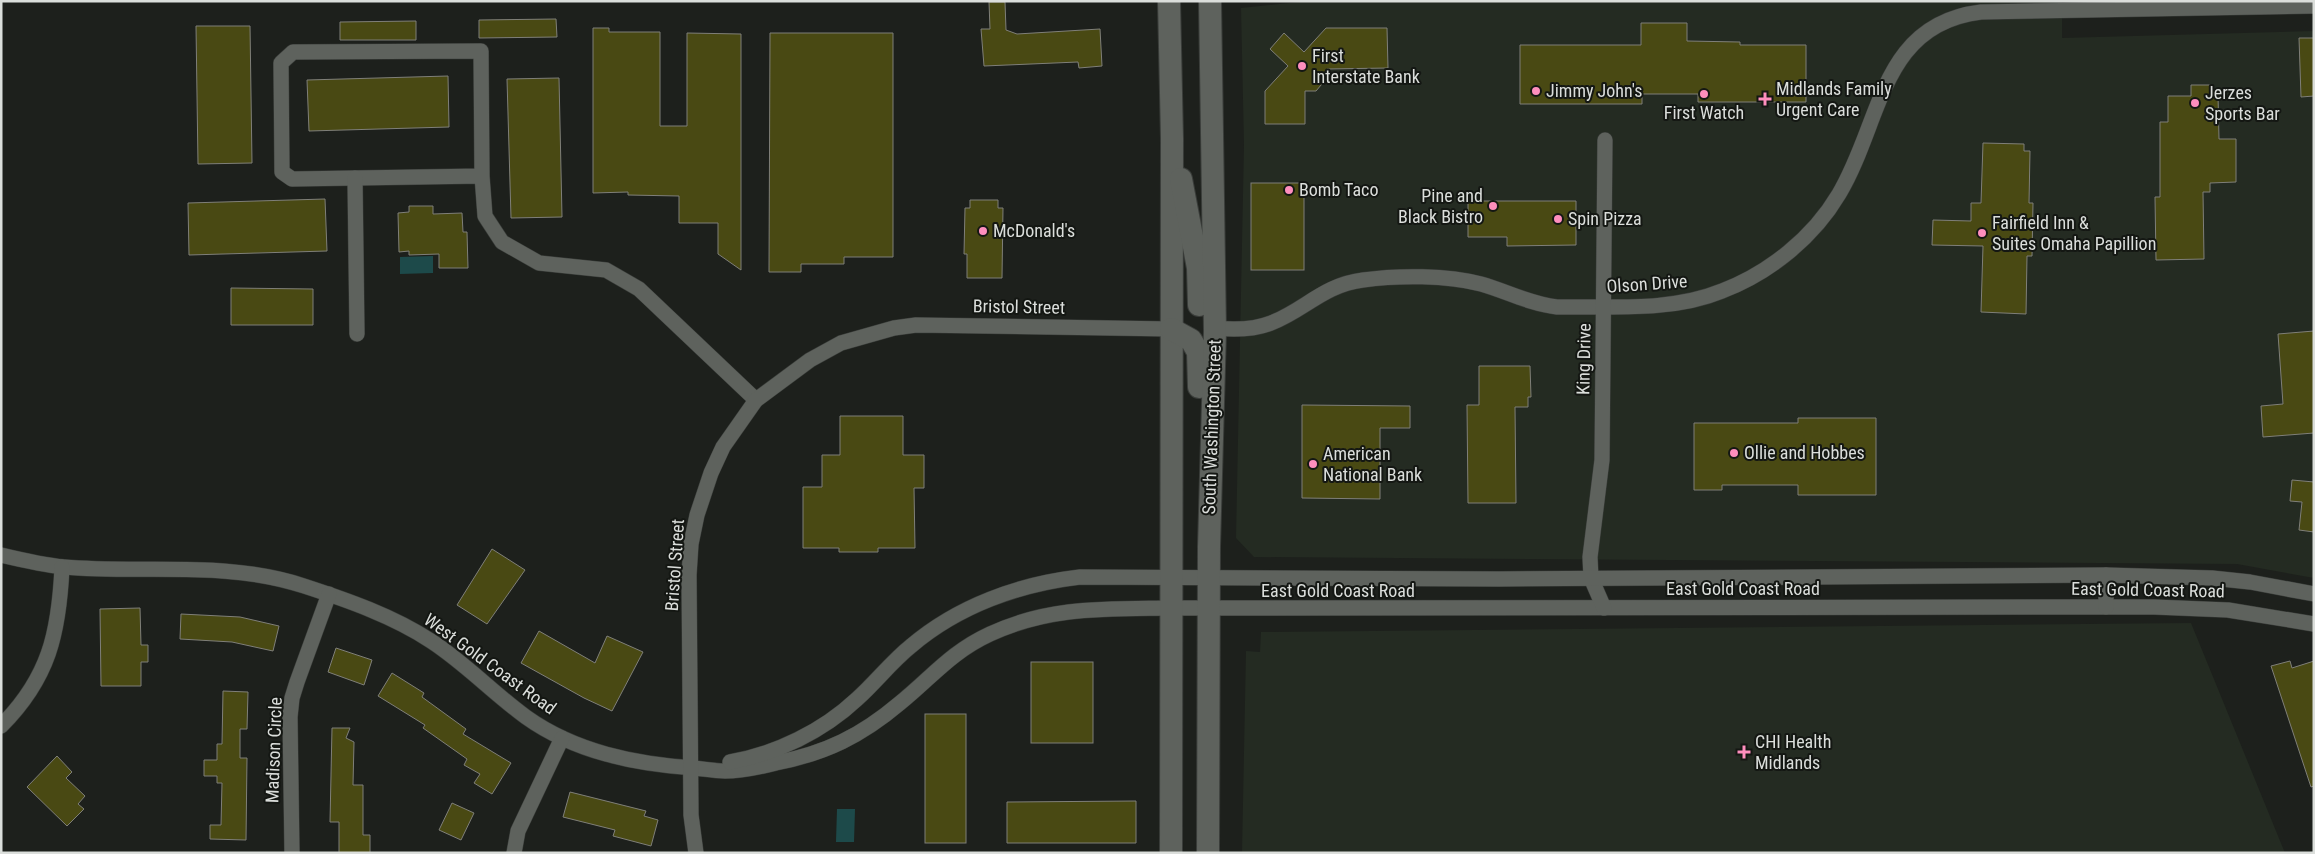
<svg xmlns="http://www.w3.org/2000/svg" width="2315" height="854" viewBox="0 0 2315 854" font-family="'Roboto Condensed',sans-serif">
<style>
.built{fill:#242b22}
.water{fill:#1d4a4a}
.building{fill:#494913;stroke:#7f7f79}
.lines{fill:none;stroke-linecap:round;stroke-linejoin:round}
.minor-casing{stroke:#3a3d3a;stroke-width:16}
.secondary-casing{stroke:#3a3d3a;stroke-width:24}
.minor{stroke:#5e625d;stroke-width:15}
.secondary{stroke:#5e625d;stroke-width:22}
.poi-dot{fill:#fe8ebd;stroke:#141713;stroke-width:2}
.labels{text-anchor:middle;stroke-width:4;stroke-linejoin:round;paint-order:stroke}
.poi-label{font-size:18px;fill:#dbdedb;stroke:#141713;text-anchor:start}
.street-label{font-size:18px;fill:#dbdedb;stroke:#141713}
</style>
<rect width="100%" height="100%" fill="#1d201c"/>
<!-- built -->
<g class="built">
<path d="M1309 1H2062V38L2314 31V578L2237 564 1254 557 1236 538 1244 145 1241 8Z"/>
<path d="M2191 623 2285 853H1242L1246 651 1260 652 1261 632Z"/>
</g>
<!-- water -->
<g class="water">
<path d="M433 256V273L400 274V257Z"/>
<path d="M837 809H855L854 842H836Z"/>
</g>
<!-- building -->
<g class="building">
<path d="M989 2H1005L1006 30 1017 34 1100 29 1102 66 1079 68 1078 62 984 66 981 29H990Z"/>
<path d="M556 19 557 37 479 38V20Z"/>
<path d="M416 21V40H340V22Z"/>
<path d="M1641 23H1687V41L1740 42V45H1806V102H1698V94H1642V104H1520V45H1641Z"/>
<path d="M196 26H250L252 163 198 164Z"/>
<path d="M593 28H609V32H660V126H687V33L741 34V270L718 254V223H679V196L628 195V192L593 193Z"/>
<path d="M1326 28H1387L1388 68 1327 69V78L1316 91H1305V124H1265V91L1288 66 1270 49 1284 33 1304 52Z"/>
<path d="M770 33H893V257H844V264H801V272H769Z"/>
<path d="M2299 38H2314V96L2301 97Z"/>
<path d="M448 76 449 127 309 131 307 80Z"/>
<path d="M559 78 562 217 511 218 507 79Z"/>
<path d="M2191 85H2212V95H2218L2219 139H2236V182L2210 183V192H2203L2204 259 2156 260 2155 197H2160V122H2168V96H2191Z"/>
<path d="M1983 143 2024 144V151H2030L2029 203H2033L2032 256H2027L2026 314 1981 312 1983 246 1932 245 1933 220 1971 221V203H1981Z"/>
<rect x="1251" y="183" width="53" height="87"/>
<path d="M325 199 327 251 189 255 188 203Z"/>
<path d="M970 200H998V208H1003L1002 278H967V254H964L965 208H970Z"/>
<path d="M1468 201H1576V245L1507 246V237H1468Z"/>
<path d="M409 206H433V214L462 213 463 232H467L468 268H439V254L409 255V251L399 252 398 213 409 212Z"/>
<path d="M231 288 313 289V325H231Z"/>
<path d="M2314 331V433L2263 437 2261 406 2283 404 2278 334Z"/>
<path d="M1479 366H1530L1531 397H1528V407H1515L1516 503H1468L1467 405H1479Z"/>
<path d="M1302 405 1410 406V428H1380V499L1302 498Z"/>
<path d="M840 416H903V455H924V488H914L915 548H878V552H839V548H803V487H822V455H840Z"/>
<path d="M1798 418H1876V495H1798V485H1722V490H1694V423H1798Z"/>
<path d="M2292 480 2314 482V532L2299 530 2302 502 2290 501Z"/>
<path d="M492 549 525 570 487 624 457 605Z"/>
<path d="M140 608 141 645H148V662H141V686H101L100 609Z"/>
<path d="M181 614 240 617 279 626 273 651 232 642 180 639Z"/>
<path d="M539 631 595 663 607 636 643 652 612 711 584 698 521 663Z"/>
<path d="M336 648 372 660 364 685 328 672Z"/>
<path d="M2290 661 2292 668 2314 661V786L2311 787 2271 666Z"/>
<rect x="1031" y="662" width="62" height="81"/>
<path d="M392 673 424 693 422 697 466 729 463 734 511 763 492 794 474 783 480 774 464 765 467 759 423 728 425 725 378 696Z"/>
<path d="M223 691 248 692 247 729H240V758H247L246 840 210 839V825H221L222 783H217V776H204V760H217V744H222Z"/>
<rect x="925" y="714" width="41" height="129"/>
<path d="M332 728H350L346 738 354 742 353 785H363V835H370V853H339V822H330Z"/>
<path d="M57 756 72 772 66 778 85 796 78 804 84 809 67 826 27 787Z"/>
<path d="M570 792 646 811 644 816 658 820 651 846 613 836 615 830 563 817Z"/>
<path d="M1136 801V843H1007V802Z"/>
<path d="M452 803 474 813 461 840 439 830Z"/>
</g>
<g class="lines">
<defs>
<g id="minor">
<path d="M482 176 292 179 282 172 281 63 293 52 481 51 482 176 485 216 502 242 539 263 606 270 639 289 756 400"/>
<path d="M355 178 357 334"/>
<path d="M1215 328C1234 330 1253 330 1271 323 1305 310 1323 285 1363 280 1398 275 1447 275 1481 284 1506 291 1530 304 1557 307 1611 306 1671 312 1722 291 1769 273 1813 238 1839 194 1882 122 1880 24 1981 12L2314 6"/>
<path d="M1 555C22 560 43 565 64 567 144 574 225 560 304 586 347 600 393 616 431 641 465 663 493 693 526 717 575 752 635 764 694 768 704 769 715 771 725 771 742 771 760 767 776 763 826 753 861 736 900 703 932 677 951 652 990 634 1050 606 1106 609 1171 608L2154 607 2228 610 2314 624"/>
<path d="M2106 575V607"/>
<path d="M1604 608 1591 578 1590 557 1602 460 1605 140"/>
<path d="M1 726C49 678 59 633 62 567"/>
<path d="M730 762C776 754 823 731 857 699 876 682 891 662 911 646 958 606 1019 584 1080 577L1499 579 2106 575 2212 578 2250 582 2314 594"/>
<path d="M292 853 290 717 292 698 297 682 329 594"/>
<path d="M514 853 518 831 562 738"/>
<path d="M696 853 691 815 689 575 691 544 697 515 711 473 723 447 756 400 810 360 841 343 894 328 916 325 1171 329"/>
</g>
<g id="secondary">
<path d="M1169 1 1172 139 1171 853"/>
<path d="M1181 179 1198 268 1199 305"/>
<path d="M1171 329 1191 340 1198 352 1199 387"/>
<path d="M1208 853 1209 547 1215 331 1210 1"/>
</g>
</defs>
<!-- minor casing -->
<use href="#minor" class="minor-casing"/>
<!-- secondary casing -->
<use href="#secondary" class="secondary-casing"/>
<!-- minor -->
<use href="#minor" class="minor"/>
<!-- secondary -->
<use href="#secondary" class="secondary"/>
</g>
<!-- markers -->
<g class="poi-dot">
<circle cx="1302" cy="66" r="5"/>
<circle cx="1536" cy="91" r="5"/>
<circle cx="1704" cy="94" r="5"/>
<path d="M1762.5 91.5h5v5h5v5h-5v5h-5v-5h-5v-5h5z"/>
<circle cx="2195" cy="103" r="5"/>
<circle cx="1289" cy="190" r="5"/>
<circle cx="1493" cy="206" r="5"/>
<circle cx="1558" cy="219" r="5"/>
<circle cx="983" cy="231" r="5"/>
<circle cx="1982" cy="233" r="5"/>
<circle cx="1734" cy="453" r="5"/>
<circle cx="1313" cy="464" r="5"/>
<path d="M1741.5 744.5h5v5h5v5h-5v5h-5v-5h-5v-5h5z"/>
</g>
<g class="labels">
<!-- poi labels -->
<g class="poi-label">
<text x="1312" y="62">First<tspan x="1312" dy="21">Interstate Bank</tspan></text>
<text x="1776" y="95">Midlands Family<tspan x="1776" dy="21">Urgent Care</tspan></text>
<text x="1546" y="97">Jimmy John's</text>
<text x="2205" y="99">Jerzes<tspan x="2205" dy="21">Sports Bar</tspan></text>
<text x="1704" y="119" text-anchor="middle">First Watch</text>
<text x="1299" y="196">Bomb Taco</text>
<text x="1483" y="202" text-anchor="end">Pine and<tspan x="1483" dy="21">Black Bistro</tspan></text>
<text x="1568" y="225">Spin Pizza</text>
<text x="1992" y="229">Fairfield Inn &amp;<tspan x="1992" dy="21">Suites Omaha Papillion</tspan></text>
<text x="993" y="237">McDonald's</text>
<text x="1744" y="459">Ollie and Hobbes</text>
<text x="1323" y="460">American<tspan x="1323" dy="21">National Bank</tspan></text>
<text x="1755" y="748">CHI Health<tspan x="1755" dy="21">Midlands</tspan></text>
</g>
<!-- street labels -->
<g class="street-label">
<text transform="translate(1647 284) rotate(-4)" y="6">Olson Drive</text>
<text transform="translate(1019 307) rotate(1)" y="6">Bristol Street</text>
<text transform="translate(1584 359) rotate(-89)" y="6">King Drive</text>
<text transform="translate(1212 427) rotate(-88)" y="6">South Washington Street</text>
<text transform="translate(675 565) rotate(-86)" y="6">Bristol Street</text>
<text x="1743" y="595">East Gold Coast Road</text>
<text transform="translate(2148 590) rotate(1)" y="6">East Gold Coast Road</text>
<text x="1338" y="597">East Gold Coast Road</text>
<text transform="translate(490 664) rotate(36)" y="6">West Gold Coast Road</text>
<text transform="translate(274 750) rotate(-88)" y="6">Madison Circle</text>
</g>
</g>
<!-- border -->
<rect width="2315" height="854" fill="none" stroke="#dbdedb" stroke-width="5"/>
</svg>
